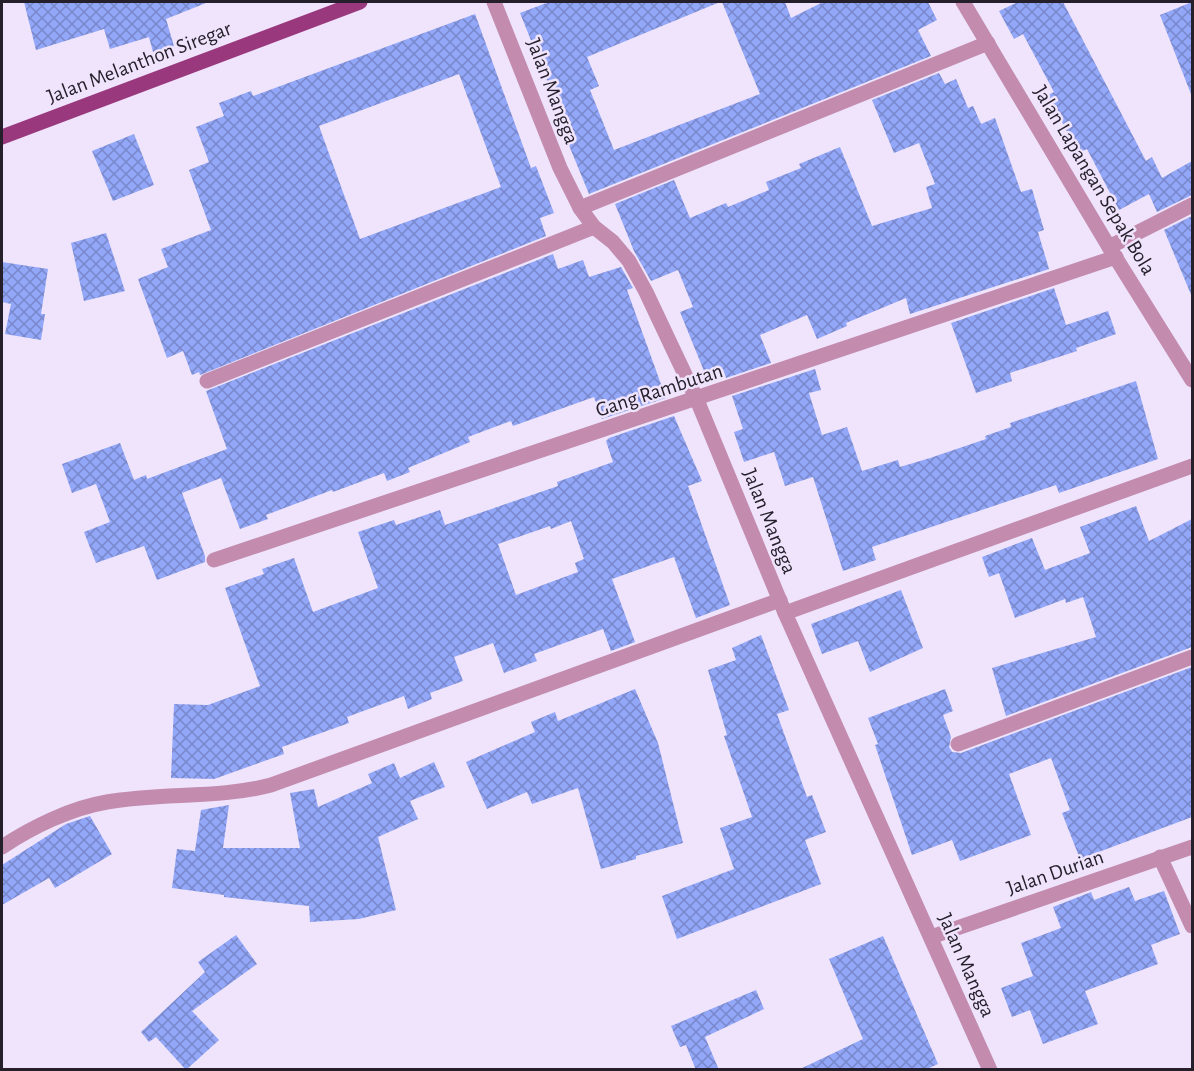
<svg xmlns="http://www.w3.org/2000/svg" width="1194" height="1071" viewBox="0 0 1194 1071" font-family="'Alegreya Sans',sans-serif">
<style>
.building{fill:url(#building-cross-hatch);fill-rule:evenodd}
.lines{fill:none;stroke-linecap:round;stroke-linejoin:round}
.minor{stroke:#c38caf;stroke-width:15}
.tertiary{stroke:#c38caf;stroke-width:15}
.primary{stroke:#99387d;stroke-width:15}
.labels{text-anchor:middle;stroke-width:5;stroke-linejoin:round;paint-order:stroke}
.street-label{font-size:21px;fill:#241f2a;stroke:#efe4fc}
</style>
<defs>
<pattern id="building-cross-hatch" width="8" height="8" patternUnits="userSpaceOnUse" patternTransform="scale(1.5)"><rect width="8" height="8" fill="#93a7f8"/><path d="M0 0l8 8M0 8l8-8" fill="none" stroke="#7887c9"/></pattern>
</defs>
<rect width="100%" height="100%" fill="#efe4fc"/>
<!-- building -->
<g class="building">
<path d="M24 2H206V3L166 19 174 46 153 52 149 37 110 49 104 29 36 50Z"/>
<path d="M549 2H720L587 57 599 86 590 90 614 150 760 94 722 2H785L791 18 823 2H928L937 20 918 30 931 56 589 194 561 126 565 125 520 13Z"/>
<path d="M1018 2H1063L1146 161 1152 157 1162 178 1192 161V195L1157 212 1149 194 1119 210 1087 149 1078 153 1048 95 1054 92 1023 34 1014 39 999 11Z"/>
<path d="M1192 2V94H1191L1160 15Z"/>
<path d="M475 14 531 168 536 166 554 213 540 218 546 236 200 375 199 372 192 375 183 351 167 358 138 279 168 267 161 249 211 230 189 170 209 162 196 127 224 116 219 103 251 91 253 96ZM459 74 501 187 360 239 319 126Z"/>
<path d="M939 73 945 84 956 79 968 108 973 106 981 124 995 118 1021 192 1032 189 1044 230 1038 232 1049 269 910 314 906 298 846 323 847 326 817 339 807 315 760 335 771 363 726 378 723 369 706 376 680 312 693 307 678 270 651 281 634 251 615 204 674 180 690 218 726 203 728 207 769 190 766 182 801 168 799 164 840 147 872 226 932 208 926 187 935 184 919 143 894 153 872 100Z"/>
<path d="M134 134 154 185 113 201 92 151Z"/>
<path d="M1192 216V297L1164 230Z"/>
<path d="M106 233 125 291 84 301 71 243Z"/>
<path d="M553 254 558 269 583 260 589 277 621 267 633 288 627 290 666 398 602 419 594 397 513 426 511 421 468 437 470 442 408 468 410 472 387 481 384 473 333 492 332 490 266 515 268 519 240 529 221 478 182 493 205 556V562L157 580 144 546 96 563 84 532 110 522 96 484 72 493 62 464 120 443 134 480 146 475 147 479 227 449 206 391Z"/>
<path d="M2 262 48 269 41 314H45L41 340 5 334 11 304 2 302Z"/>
<path d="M1054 288 1066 325 1108 311 1116 334 1076 348 1077 351 1010 373 1012 381 976 393 951 323Z"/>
<path d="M815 369 821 390 809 393 822 435 847 427 862 471 898 460 900 467 930 458 986 439 985 436 1011 427 1010 423 1136 381 1158 459 1059 493 1056 485 872 547 876 560 843 571 813 477 785 486 774 452 744 462 734 432 743 429 732 396Z"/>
<path d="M674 416 702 481 688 486 730 605 696 618 674 557 612 579 635 642 611 651 603 629 534 654 537 661 504 673 493 643 454 657 463 681 430 693 432 699 408 709 404 696 347 717 349 723 282 747 284 754 214 779 171 778 174 704 208 705 260 686 225 588 264 574 262 569 294 558 313 612 378 588 358 532 394 520 396 525 440 510 445 525 558 486 557 482 613 462 606 441 609 438ZM571 521 584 559 575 563 578 572 516 595 498 544 550 526 551 529Z"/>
<path d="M1136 506 1149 541 1192 519V647L1006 716 992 668 1096 637 1083 597 1066 603 1065 599 1015 618 999 573 989 577 982 557 1032 538 1045 570 1090 553 1080 527Z"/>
<path d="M901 590 923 648 870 672 858 641 822 654 811 624Z"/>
<path d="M761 635 789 710 777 714 807 797 812 795 826 832 805 840 821 884 677 939 662 896 734 869 720 828 752 817 724 736 727 735 708 670 736 660 732 648Z"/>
<path d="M1192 667V817L1080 859 1062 813 1070 810 1051 758 1009 774 1031 835 960 861 952 840 912 855 875 745 878 744 868 718 945 689 953 711 943 715 951 737 949 747 952 752 961 753Z"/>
<path d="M635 689 658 743 683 843 636 856V859L601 869 578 788 532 804 527 792 487 809 466 762 535 732 531 722 555 712 558 721Z"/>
<path d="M434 762 445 787 410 801 418 819 378 837 396 910 359 919 310 922 309 906 224 897V895L172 888 177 849 195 851 201 810 229 805 223 848H300L290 793 314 789 318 807 372 783 368 774 394 763 400 778Z"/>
<path d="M90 816 112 854 55 888 49 878 2 905V865L66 824Z"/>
<path d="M1129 887 1135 901 1164 891 1180 934 1151 945 1158 964 1085 991 1098 1024 1043 1044 1030 1010 1012 1017 1001 988 1033 976 1021 943 1061 928 1053 907 1091 892 1094 900Z"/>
<path d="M236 935 257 964 192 1011 219 1040 186 1070 156 1037 149 1042 141 1032 205 972 198 962Z"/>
<path d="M883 936 938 1064 925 1070H798L863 1039 829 959Z"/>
<path d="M756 990 764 1009 705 1037 719 1070H696L686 1045 680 1047 671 1026Z"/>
</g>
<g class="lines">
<!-- minor -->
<g class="minor">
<path d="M494 2 560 168 580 208 594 227 613 242 629 261 646 292 697 400 785 613 990 1070"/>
<path d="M580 208 988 43"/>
<path d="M1109 247 1192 205"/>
<path d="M207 381 594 227"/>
<path d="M214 560 1116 257"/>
<path d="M785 613 1192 466"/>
<path d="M958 744 1192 657"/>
<path d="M2 847C32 827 71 808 107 802 161 792 218 799 271 785L780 600"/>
<path d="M1160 857 1192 926"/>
<path d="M931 937 1192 847"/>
</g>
<!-- tertiary -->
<path class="tertiary" d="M963 2 1109 247 1192 380"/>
<!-- primary -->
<path class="primary" d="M2 137 360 2"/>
</g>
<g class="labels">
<!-- street labels -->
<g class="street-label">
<text transform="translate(139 62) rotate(-21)" y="7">Jalan Melanthon Siregar</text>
<text transform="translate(553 91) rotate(69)" y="7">Jalan Mangga</text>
<text transform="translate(1095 180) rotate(59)" y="7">Jalan Lapangan Sepak Bola</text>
<text transform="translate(659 390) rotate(-18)" y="7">Gang Rambutan</text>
<text transform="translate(770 521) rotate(68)" y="7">Jalan Mangga</text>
<text transform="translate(1055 872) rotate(-19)" y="7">Jalan Durian</text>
<text transform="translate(967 965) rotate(66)" y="7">Jalan Mangga</text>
</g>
</g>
<!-- border -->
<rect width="1194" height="1071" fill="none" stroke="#241f2a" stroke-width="6"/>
</svg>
